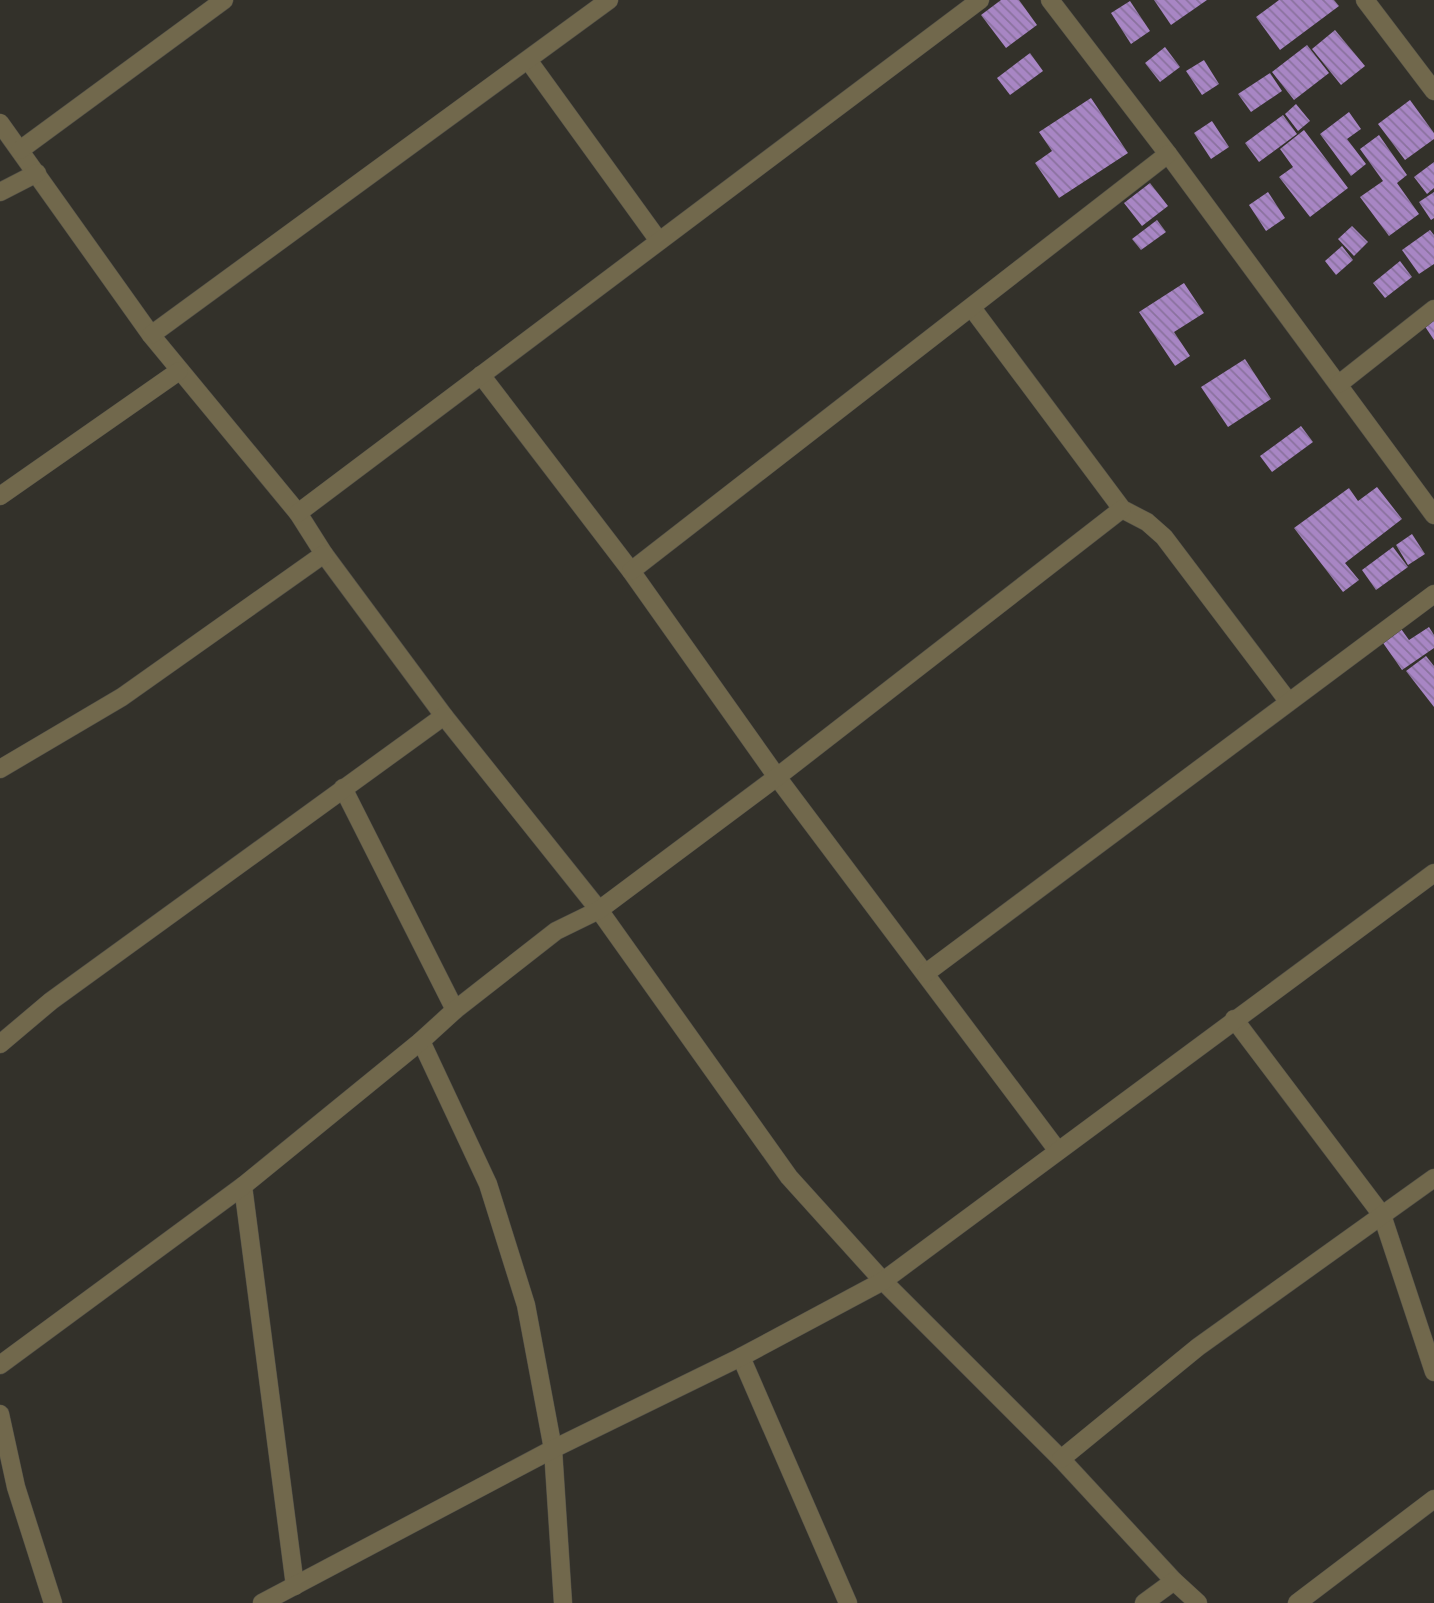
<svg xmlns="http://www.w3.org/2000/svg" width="1434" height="1603" viewBox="0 0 1434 1603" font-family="'Source Serif 4',serif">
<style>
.building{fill:url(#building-back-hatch)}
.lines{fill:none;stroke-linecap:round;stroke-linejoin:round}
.minor-casing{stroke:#504e47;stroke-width:19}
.minor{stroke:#71684c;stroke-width:18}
</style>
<defs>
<pattern id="building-back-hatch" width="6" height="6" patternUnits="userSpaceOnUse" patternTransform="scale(1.75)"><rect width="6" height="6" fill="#a886c4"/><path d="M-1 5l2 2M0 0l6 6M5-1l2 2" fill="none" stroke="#8a729e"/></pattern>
</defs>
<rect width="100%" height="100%" fill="#33312a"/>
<!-- building -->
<g class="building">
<path d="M1001 0H1019L1037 25 1006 48 981 15Z"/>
<path d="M1154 0H1207L1171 25Z"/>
<path d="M1279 0H1334L1339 6 1280 50 1256 17Z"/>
<path d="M1130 1 1150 31 1131 44 1111 13Z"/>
<path d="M1335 30 1365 66 1341 85 1312 49Z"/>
<path d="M1307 45 1329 73 1294 100 1272 72Z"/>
<path d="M1165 47 1180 67 1160 82 1145 63Z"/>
<path d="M1030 53 1043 71 1010 95 997 78Z"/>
<path d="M1204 60 1219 84 1202 95 1186 71Z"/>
<path d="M1270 73 1282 91 1251 112 1238 94Z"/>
<path d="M1091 98 1128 153 1059 198 1035 163 1052 151 1039 132Z"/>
<path d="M1410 100 1434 133V139L1405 160 1378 124Z"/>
<path d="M1296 104 1310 121 1298 131 1285 114Z"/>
<path d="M1349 112 1361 129 1347 139 1366 164 1351 176 1320 134Z"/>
<path d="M1283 115 1297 134 1259 162 1245 143Z"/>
<path d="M1212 121 1229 147 1211 159 1194 133Z"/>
<path d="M1304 130 1348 188 1310 217 1279 177 1293 167 1280 149Z"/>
<path d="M1379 135 1407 175 1397 183 1419 214 1389 236 1360 197 1383 181 1360 149Z"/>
<path d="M1434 162V188L1427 194 1414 177Z"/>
<path d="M1150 183 1168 206 1142 226 1124 203Z"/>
<path d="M1268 192 1285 218 1266 231 1249 205Z"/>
<path d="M1434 192V218L1431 220 1419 202Z"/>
<path d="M1157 220 1166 232 1141 250 1132 239Z"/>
<path d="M1352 226 1368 242 1354 256 1338 239Z"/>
<path d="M1430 230 1434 235V264L1419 274 1402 250Z"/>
<path d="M1342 246 1353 260 1336 275 1325 261Z"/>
<path d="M1400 261 1412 277 1385 298 1373 283Z"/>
<path d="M1184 283 1204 313 1174 332 1190 356 1175 366 1139 312Z"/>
<path d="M1434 318V340L1424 325Z"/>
<path d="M1245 359 1271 399 1228 427 1201 387Z"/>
<path d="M1301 426 1313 442 1272 472 1260 456Z"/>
<path d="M1377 487 1402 519 1345 563 1359 580 1343 592 1294 528 1349 488 1358 501Z"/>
<path d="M1412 534 1425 554 1408 565 1396 545Z"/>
<path d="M1393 547 1408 567 1376 590 1362 570Z"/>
<path d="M1399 626 1409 640 1429 627 1434 635V648L1402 670 1381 640Z"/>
<path d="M1426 656 1434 666V707L1406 671Z"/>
</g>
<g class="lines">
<defs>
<g id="minor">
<path d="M1050 0 1168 154 1434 515"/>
<path d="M1365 0 1434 91"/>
<path d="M528 60 659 241"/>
<path d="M0 123 151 335 298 513 324 554 444 716 599 910 789 1177 883 1281 1061 1459 1174 1581 1198 1603"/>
<path d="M20 150 224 0"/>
<path d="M0 192 37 173"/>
<path d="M972 308 1122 509 1147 522 1164 537 1288 701"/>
<path d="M151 335 609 0"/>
<path d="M481 375 631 571 777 777 1058 1151"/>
<path d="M1339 384 1434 309"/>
<path d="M0 496 179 371"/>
<path d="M298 513 980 0"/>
<path d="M631 571 1168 154"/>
<path d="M0 769 122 697 324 554"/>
<path d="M343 788 455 1010"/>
<path d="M926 973 1434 594"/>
<path d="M1234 1019 1382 1215 1434 1372"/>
<path d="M421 1041 488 1184 526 1305 553 1449 563 1603"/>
<path d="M0 1044 51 1001 444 716"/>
<path d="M243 1186 295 1586"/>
<path d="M741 1357 848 1603"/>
<path d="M0 1365 243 1186 421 1041 455 1010 556 931 599 910 777 777 1122 509"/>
<path d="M0 1414 16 1487 53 1603"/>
<path d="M1061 1459 1198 1347 1434 1178"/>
<path d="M262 1603 553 1449 741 1357 883 1281 1434 873"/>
<path d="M1144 1603 1174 1581"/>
<path d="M1297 1603 1434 1499"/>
</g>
</defs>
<!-- minor casing -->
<use href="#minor" class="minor-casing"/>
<!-- minor -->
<use href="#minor" class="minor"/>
</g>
</svg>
